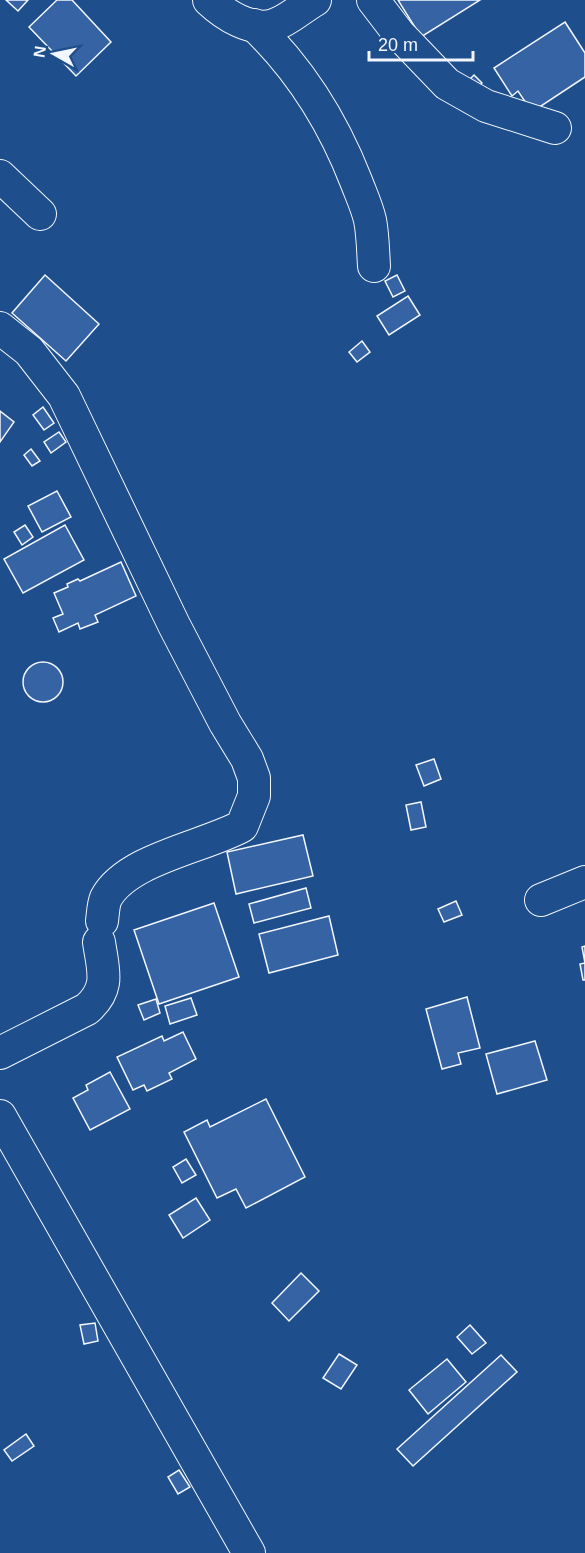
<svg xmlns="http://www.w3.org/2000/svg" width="585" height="1553" viewBox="0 0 585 1553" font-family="Helvetica,sans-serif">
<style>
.building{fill:#3563a3;stroke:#f2f6ff;stroke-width:1.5}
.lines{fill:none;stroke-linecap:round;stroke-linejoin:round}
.minor-casing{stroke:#f2f6ff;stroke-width:34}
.minor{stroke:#1f4e8c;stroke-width:32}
</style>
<rect width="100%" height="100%" fill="#1f4e8c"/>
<!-- building -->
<g class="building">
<path d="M6 0H28L18 11Z"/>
<path d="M57 0H72L111 42 76 76 29 27Z"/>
<path d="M398 0H480L421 37Z"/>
<path d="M565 22 585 53V77L532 112 518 91 512 96 494 68Z"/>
<path d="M474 75 482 83 473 92 465 84Z"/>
<path d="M45 275 99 324 66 361 12 313Z"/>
<path d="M397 275 405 291 393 297 385 281Z"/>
<path d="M408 296 420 315 389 335 377 316Z"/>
<path d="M362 341 370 352 357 362 349 352Z"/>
<path d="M43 407 54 423 44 430 33 415Z"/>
<path d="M0 411 14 422 0 442Z"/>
<path d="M59 432 66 442 51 453 44 442Z"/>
<path d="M31 449 40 461 32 466 24 455Z"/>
<path d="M57 491 71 517 42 532 28 506Z"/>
<path d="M25 525 33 537 22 545 14 532Z"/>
<path d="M65 525 84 560 23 593 4 559Z"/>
<path d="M121 562 136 596 95 615 98 622 80 629 78 623 59 632 53 618 63 614 54 593 68 587 67 584 78 579 80 581Z"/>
<circle cx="43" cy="682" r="20"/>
<path d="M434 759 441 779 424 786 416 765Z"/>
<path d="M421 802 426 827 411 830 406 805Z"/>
<path d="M303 835 313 876 236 894 227 852Z"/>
<path d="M306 888 311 908 254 923 249 904Z"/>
<path d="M456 901 462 915 444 922 438 909Z"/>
<path d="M214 903 239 977 159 1004 134 930Z"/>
<path d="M329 916 338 955 269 973 259 934Z"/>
<path d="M585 946V980H583L580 964 585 963 582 947Z"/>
<path d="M467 997 480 1048 458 1053 461 1064 442 1069 426 1009Z"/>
<path d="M191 998 197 1015 170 1024 165 1006Z"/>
<path d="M156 999 160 1013 144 1020 138 1005Z"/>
<path d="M183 1032 196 1059 169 1073 172 1079 147 1091 144 1085 133 1090 117 1057 162 1036 164 1041Z"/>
<path d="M535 1041 547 1080 497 1094 486 1054Z"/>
<path d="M110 1072 130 1109 90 1130 73 1098 88 1090 86 1085Z"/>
<path d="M266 1099 305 1177 246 1208 236 1189 217 1198 184 1132 207 1120 210 1127Z"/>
<path d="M186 1159 196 1175 182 1183 173 1167Z"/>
<path d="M196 1198 210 1220 183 1238 169 1215Z"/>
<path d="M301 1273 319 1291 289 1321 272 1303Z"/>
<path d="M95 1323 98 1341 84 1344 80 1325Z"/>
<path d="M470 1325 486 1343 472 1354 457 1337Z"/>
<path d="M339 1354 357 1365 341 1389 323 1378Z"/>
<path d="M501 1355 517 1372 413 1466 397 1449Z"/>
<path d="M447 1359 466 1382 428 1414 409 1390Z"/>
<path d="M26 1434 34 1446 12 1461 4 1450Z"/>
<path d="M179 1470 190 1487 178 1494 168 1477Z"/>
</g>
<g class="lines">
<defs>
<g id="minor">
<path d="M209 0C225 15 251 32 274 25 289 20 301 8 315 0"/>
<path d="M373 0 399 34 447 84 486 106 555 128"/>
<path d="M254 25C300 69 333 122 356 181 361 194 367 207 370 220 373 235 373 251 374 266"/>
<path d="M0 176 40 214"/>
<path d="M0 328 29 351 64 396 174 625 225 723 247 759 254 778V796L242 826C204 847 127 859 106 898 103 905 103 914 102 921"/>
<path d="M541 900 585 882"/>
<path d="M0 1053 87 1009C111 988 103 970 99 942"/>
<path d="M0 1116 249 1553"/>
</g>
</defs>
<!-- minor casing -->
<use href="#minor" class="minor-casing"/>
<!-- minor -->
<use href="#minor" class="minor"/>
</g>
<!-- north arrow -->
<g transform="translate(54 54) rotate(279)" stroke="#1f4e8c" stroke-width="4.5" paint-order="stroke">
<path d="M0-4.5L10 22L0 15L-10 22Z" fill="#f2f6ff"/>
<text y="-9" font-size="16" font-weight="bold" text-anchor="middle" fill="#f2f6ff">N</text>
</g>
<!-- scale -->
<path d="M369 51v9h104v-9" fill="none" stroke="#f2f6ff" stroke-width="3"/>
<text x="378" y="51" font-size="18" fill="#f2f6ff" stroke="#1f4e8c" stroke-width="4.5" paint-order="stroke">20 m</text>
</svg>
